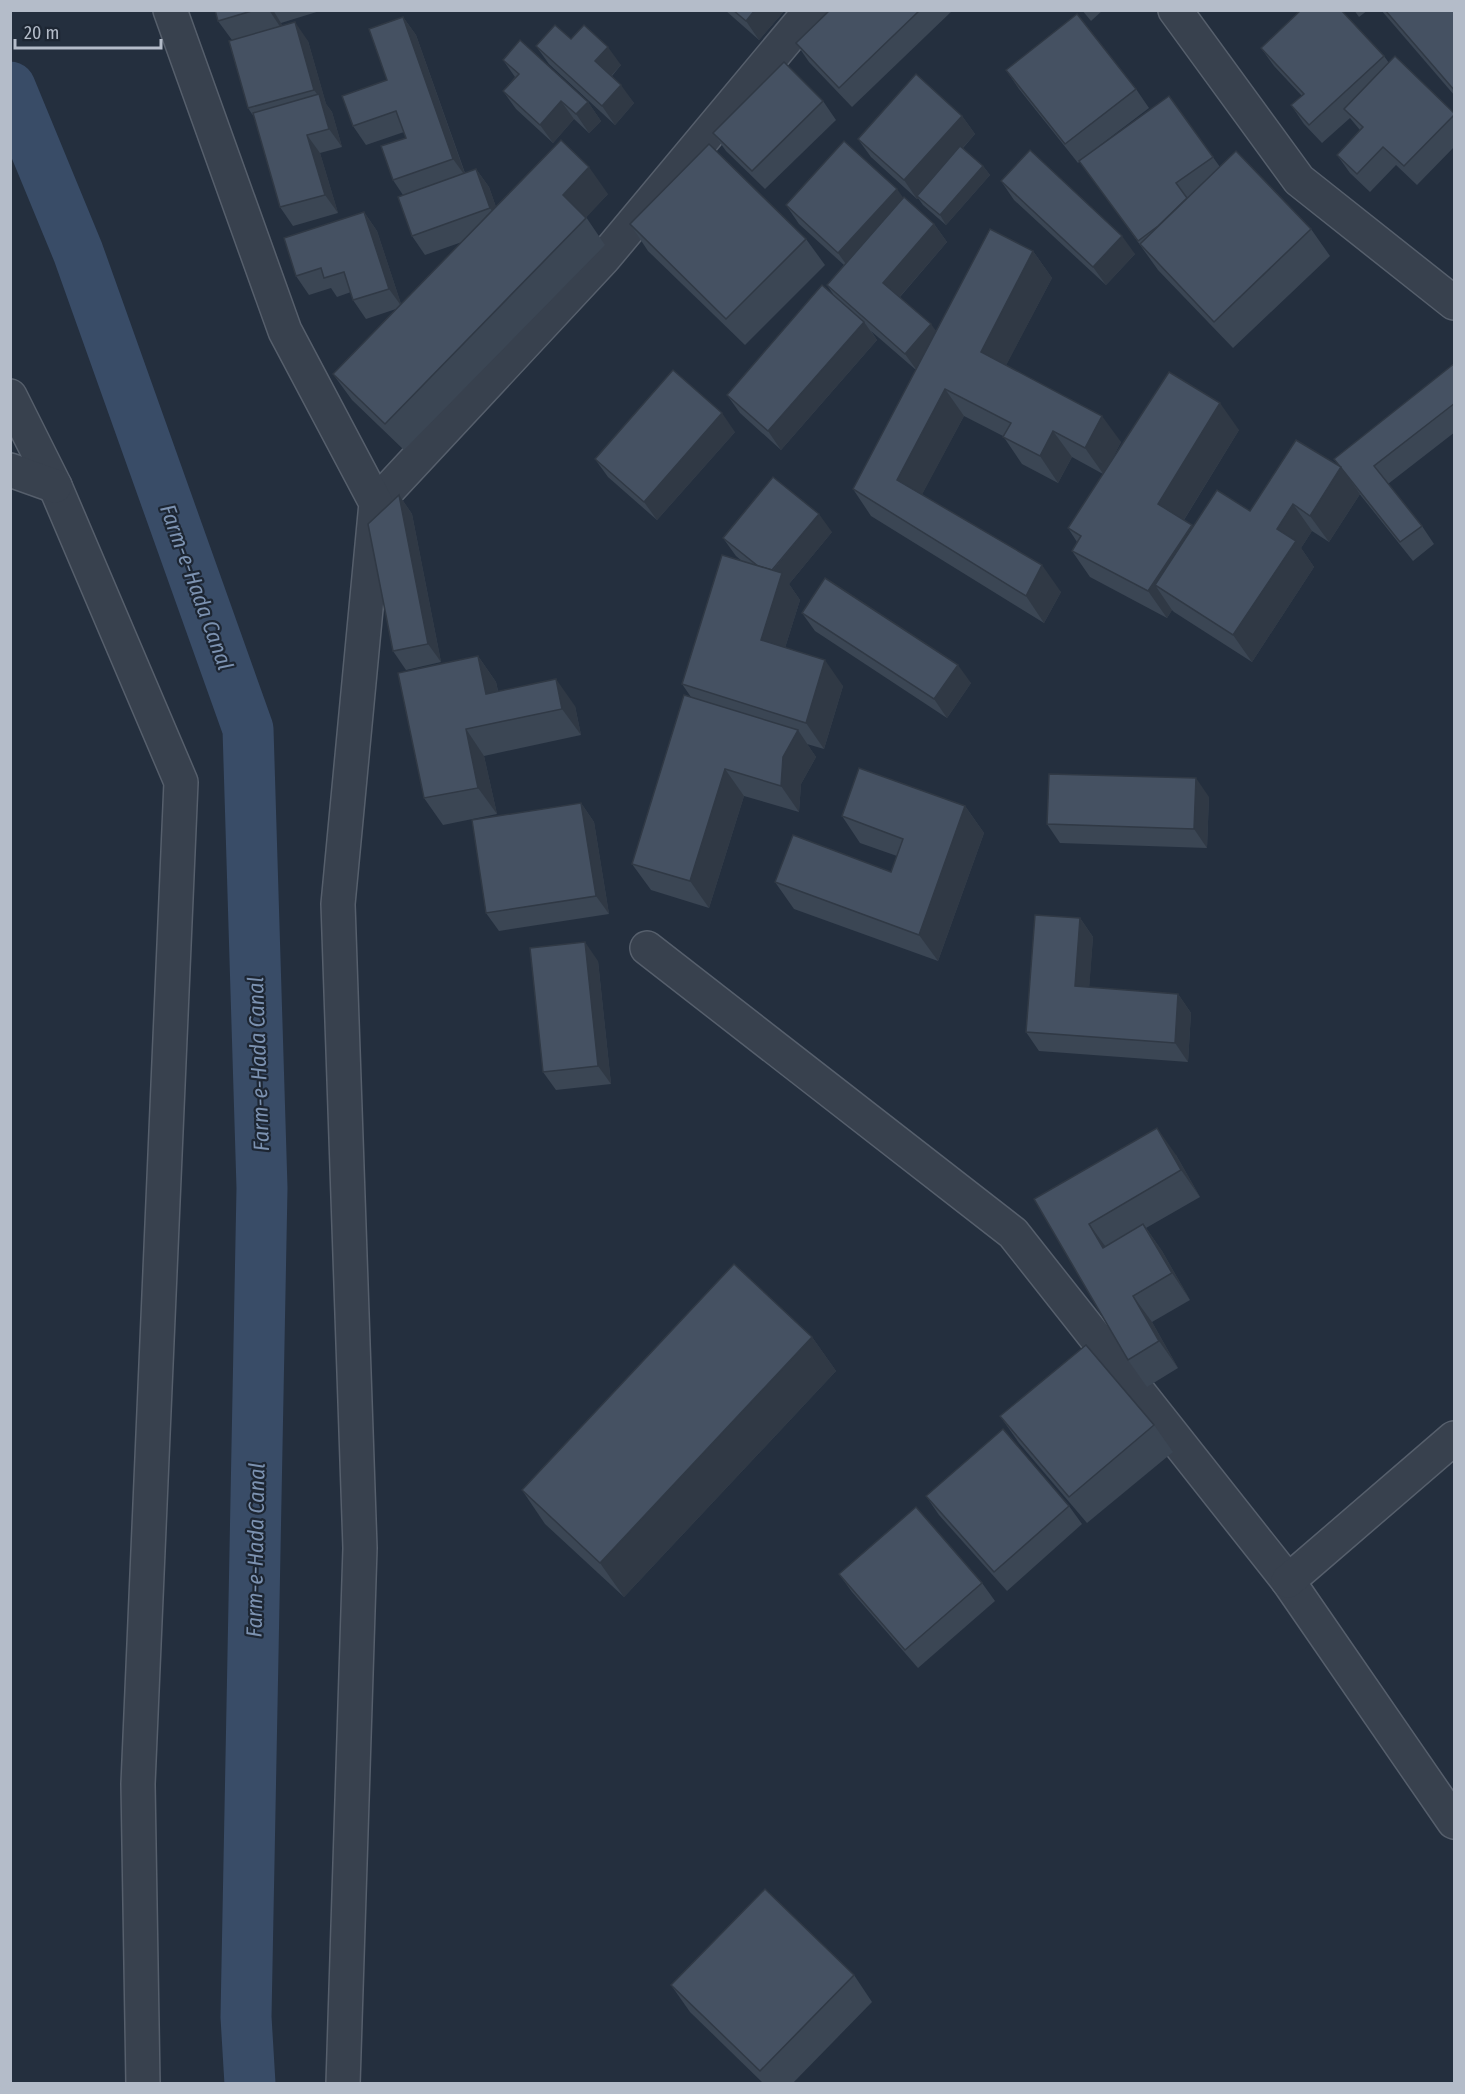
<svg xmlns="http://www.w3.org/2000/svg" width="1465" height="2094" viewBox="0 0 1465 2094" font-family="'Fira Sans Condensed',sans-serif">
<style>
.lines{fill:none;stroke-linecap:round;stroke-linejoin:round}
.canal{stroke:#394c67;stroke-width:51}
.minor-casing{stroke:#565f6c;stroke-width:36}
.tertiary-casing{stroke:#565f6c;stroke-width:36}
.minor{stroke:#38414e;stroke-width:33}
.tertiary{stroke:#38414e;stroke-width:33}
.wall{fill:#3b4654}
.shaded-wall{fill:#303945}
.building{fill:#455162;stroke:#303945;stroke-width:1.5}
.labels{text-anchor:middle;stroke-width:4.5;stroke-linejoin:round;paint-order:stroke}
.water-label{font-size:22px;font-style:italic;fill:#7c92b1;stroke:#1d2633}
</style>
<rect width="100%" height="100%" fill="#242f3e"/>
<g class="lines">
<!-- canal -->
<path class="canal" d="M10 87 78 252 248 729 262 1188 246 2017 250 2084"/>
<defs>
<g id="minor">
<path d="M1175 10 1299 180 1454 303"/>
<path d="M10 396 55 486 181 782 138 1784 143 2084"/>
<path d="M10 470 55 486"/>
<path d="M376 503 604 258 811 10"/>
<path d="M647 948 1013 1233 1288 1581 1454 1822"/>
<path d="M1288 1581 1454 1438"/>
</g>
<path id="tertiary" d="M170 10 285 331 376 503 338 904 360 1548 343 2084"/>
</defs>
<!-- minor casing -->
<use href="#minor" class="minor-casing"/>
<!-- tertiary casing -->
<use href="#tertiary" class="tertiary-casing"/>
<!-- minor -->
<use href="#minor" class="minor"/>
<!-- tertiary -->
<use href="#tertiary" class="tertiary"/>
</g>
<!-- wall -->
<g class="wall">
<path d="M215 10H323L281 23 282 26 308 41 326 104 332 112 342 147 320 153 338 213 293 226 280 207 254 117 248 108 232 40 218 21Z"/>
<path d="M725 10H785L759 40Z"/>
<path d="M830 10H953L852 107 809 62 796 43Z"/>
<path d="M1082 10H1103L1091 21Z"/>
<path d="M1354 10H1368L1359 17Z"/>
<path d="M1381 10H1455V96Z"/>
<path d="M403 17 416 35 465 173 476 169 489 187 496 207 608 194 586 217 605 245 404 450 352 400 333 374 396 309 366 319 353 300 351 292 337 297 331 288 309 295 296 276 364 212 377 231 401 304 462 242 425 255 412 236 403 195 393 180 406 138 404 132 366 145 353 126 387 80Z"/>
<path d="M571 39 621 65 612 76 634 103 615 125 549 64 536 46Z"/>
<path d="M1261 48 1384 56 1389 63 1455 113V146L1417 185 1396 165 1370 192 1350 173 1337 155 1360 130 1350 118 1322 143 1304 124 1291 105 1302 96 1274 66Z"/>
<path d="M503 60 588 102 601 121 589 133 574 119 553 143 516 109 503 91 515 77Z"/>
<path d="M1006 70 1136 89 1149 108 1095 149 1169 96 1220 167 1311 229 1330 256 1233 348 1158 270 1080 161 1078 163 1019 89Z"/>
<path d="M823 101 836 120 765 189 726 151 713 133Z"/>
<path d="M962 116 975 134 963 148 983 166 990 175 946 225 923 205 918 198 917 199 871 157 858 139Z"/>
<path d="M1001 181 1135 254 1106 285 1014 200Z"/>
<path d="M903 198 934 224 947 242 900 297 936 331 1033 251 1052 278 1006 365 1121 442 1110 463 1239 430 1184 520 1193 527 1250 511 1339 466 1334 459 1455 363V432L1388 484 1422 526 1434 544 1413 561 1358 492 1360 494 1329 542 1312 531 1301 548 1314 567 1252 662 1174 612 1172 610 1167 618 1090 577 1072 551 1077 542 1068 528 1103 474 1072 457 1058 483 1022 464 1003 436 964 416 922 494 1061 592 1044 623 871 516 853 489 916 370 871 331 877 340 781 450 740 413 727 395 833 294 827 285 844 265 799 224 786 205Z"/>
<path d="M630 224 806 239 825 265 745 345 648 251Z"/>
<path d="M735 432 657 520 608 477 595 459Z"/>
<path d="M399 495 412 514 441 662 406 670 393 651Z"/>
<path d="M832 532 789 584 800 600 785 648 843 686 824 749 807 744 816 757 801 784 799 812 744 796 709 908 651 890 632 864 691 697 682 684 742 561 736 556 723 538Z"/>
<path d="M802 613 971 683 947 718 815 631Z"/>
<path d="M478 656 496 682 498 691 575 706 581 735 484 756 497 814 443 825 424 798Z"/>
<path d="M1209 797 1207 848 1060 843 1047 824Z"/>
<path d="M581 803 594 822 609 914 499 931 486 913Z"/>
<path d="M965 806 984 833 938 961 794 909 775 882 891 872 897 856 860 843 842 816Z"/>
<path d="M1080 918 1093 937 1089 987 1178 994 1191 1013 1188 1062 1039 1051 1026 1032Z"/>
<path d="M598 961 611 1084 556 1090 543 1072Z"/>
<path d="M1176 1155 1200 1197 1146 1228 1162 1251 1190 1300 1152 1322 1178 1368 1147 1387 1128 1360 1034 1199Z"/>
<path d="M812 1337 836 1371 624 1597 545 1524 522 1490Z"/>
<path d="M1000 1416 1154 1425 1173 1452 1087 1523 1019 1443Z"/>
<path d="M926 1496 1069 1506 1082 1524 1007 1591 939 1515Z"/>
<path d="M839 1574 982 1583 995 1601 918 1668 852 1592Z"/>
<path d="M854 1975 872 2002 792 2084H764L690 2012 671 1985Z"/>
</g>
<!-- shaded-wall -->
<g class="shaded-wall">
<path d="M269 10H273L281 23 285 34Z"/>
<path d="M755 10H785L759 40 746 21Z"/>
<path d="M403 17 416 35 466 177 453 159Z"/>
<path d="M295 22 308 41 326 104 332 112 342 147 329 129 320 98 314 90Z"/>
<path d="M608 47 621 65 608 79 595 61Z"/>
<path d="M621 85 634 103 615 125 602 106Z"/>
<path d="M561 101 574 119 553 143 540 125Z"/>
<path d="M588 102 601 121 589 133 576 114Z"/>
<path d="M962 116 975 134 918 197 917 196 918 198 917 199 904 180Z"/>
<path d="M307 135 320 153 338 213 325 195Z"/>
<path d="M983 166 990 175 946 225 940 215Z"/>
<path d="M589 167 608 194 582 222 563 195Z"/>
<path d="M476 169 489 187 503 227 490 208Z"/>
<path d="M897 189 910 207 851 271 838 253Z"/>
<path d="M364 212 377 231 402 307 389 289Z"/>
<path d="M934 224 947 242 896 301 883 283Z"/>
<path d="M1122 236 1135 254 1106 285 1093 267Z"/>
<path d="M1033 251 1052 278 999 379 981 352Z"/>
<path d="M864 322 877 340 781 450 768 431Z"/>
<path d="M931 324 944 342 918 372 905 354Z"/>
<path d="M945 389 964 416 916 506 897 480Z"/>
<path d="M1220 403 1239 430 1177 531 1158 504Z"/>
<path d="M722 413 735 432 657 520 644 502Z"/>
<path d="M1102 416 1121 442 1104 475 1085 448Z"/>
<path d="M1053 431 1072 457 1058 483 1040 456Z"/>
<path d="M1341 467 1360 494 1329 542 1310 516Z"/>
<path d="M399 495 412 514 441 662 428 644Z"/>
<path d="M1293 504 1312 531 1301 548 1314 567 1252 662 1233 635 1277 529Z"/>
<path d="M819 514 832 532 789 584 800 600 779 667 761 640 769 575Z"/>
<path d="M1192 525 1211 552 1155 585 1172 610 1167 618 1148 591Z"/>
<path d="M1042 565 1061 592 1044 623 1026 596Z"/>
<path d="M478 656 496 682 504 720 486 694Z"/>
<path d="M825 660 843 686 824 749 806 723Z"/>
<path d="M958 665 971 683 947 718 934 699Z"/>
<path d="M556 679 575 706 581 735 562 709Z"/>
<path d="M466 729 484 756 497 814 478 788Z"/>
<path d="M798 730 816 757 801 784 799 812 781 786 783 757Z"/>
<path d="M725 769 744 796 709 908 690 881Z"/>
<path d="M1196 778 1209 797 1207 848 1194 829Z"/>
<path d="M581 803 594 822 609 914 596 896Z"/>
<path d="M965 806 984 833 938 961 919 935Z"/>
<path d="M1080 918 1093 937 1088 1005 1075 986Z"/>
<path d="M585 942 598 961 611 1084 598 1066Z"/>
<path d="M1178 994 1191 1013 1188 1062 1175 1043Z"/>
<path d="M1157 1128 1176 1155 1200 1197 1181 1170Z"/>
<path d="M1089 1224 1108 1250 1103 1248Z"/>
<path d="M1143 1224 1162 1251 1190 1300 1172 1273Z"/>
<path d="M1133 1296 1152 1322 1178 1368 1159 1341Z"/>
<path d="M812 1337 836 1371 624 1597 600 1563Z"/>
</g>
<!-- building -->
<g class="building">
<path d="M215 10H255L218 21Z"/>
<path d="M733 10H755L746 21Z"/>
<path d="M830 10H920L839 88 796 43Z"/>
<path d="M1301 10H1341L1384 56 1309 125 1291 105 1304 94 1261 48Z"/>
<path d="M1385 10H1455V91Z"/>
<path d="M1077 14 1136 89 1065 144 1006 70Z"/>
<path d="M403 17 453 159 393 180 381 146 406 138 396 111 353 126 342 96 387 80 369 29Z"/>
<path d="M295 22 314 90 248 108 229 41Z"/>
<path d="M555 25 571 39 584 25 608 47 595 61 621 85 602 106 536 46Z"/>
<path d="M520 40 588 102 576 114 561 101 540 125 503 91 519 74 503 60Z"/>
<path d="M1395 56 1455 114 1404 166 1383 147 1357 174 1337 155 1363 127 1344 109Z"/>
<path d="M784 62 823 101 752 171 713 133Z"/>
<path d="M916 74 962 116 904 180 858 139Z"/>
<path d="M319 94 329 129 307 135 325 195 280 207 253 113Z"/>
<path d="M1169 96 1213 157 1176 183 1187 198 1158 226 1138 241 1079 161Z"/>
<path d="M561 140 589 167 563 195 586 218 385 424 333 374Z"/>
<path d="M844 141 897 189 838 253 786 205Z"/>
<path d="M709 144 806 239 726 319 630 224Z"/>
<path d="M960 146 983 166 940 215 917 196Z"/>
<path d="M1030 150 1122 236 1093 267 1001 181Z"/>
<path d="M1236 151 1311 229 1214 322 1140 244Z"/>
<path d="M476 169 490 208 412 236 398 197Z"/>
<path d="M904 197 934 224 883 283 931 324 905 354 827 285Z"/>
<path d="M364 212 389 289 353 300 344 272 324 278 321 268 296 276 284 238Z"/>
<path d="M990 229 1033 251 981 352 1102 416 1085 448 1053 431 1040 456 1003 437 1011 423 945 389 897 480 1042 565 1026 596 853 489Z"/>
<path d="M822 285 864 322 768 431 727 395Z"/>
<path d="M1455 363V403L1374 466 1422 526 1400 542 1334 459Z"/>
<path d="M673 370 722 413 644 502 595 459Z"/>
<path d="M1169 372 1220 403 1158 504 1192 525 1148 591 1072 551 1081 536 1068 528Z"/>
<path d="M1296 440 1341 467 1310 516 1293 504 1277 529 1296 541 1233 635 1155 585 1217 490 1250 511Z"/>
<path d="M773 477 819 514 772 570 758 566 723 538Z"/>
<path d="M399 495 428 644 393 651 368 524Z"/>
<path d="M722 555 782 573 761 640 825 660 806 723 682 684Z"/>
<path d="M825 578 958 665 934 699 802 613Z"/>
<path d="M478 656 486 694 556 679 562 709 466 729 478 788 424 798 398 673Z"/>
<path d="M684 695 798 730 783 757 781 786 725 769 690 881 632 864Z"/>
<path d="M859 768 965 806 919 935 775 882 793 835 891 872 903 839 842 816Z"/>
<path d="M1049 774 1196 778 1194 829 1047 824Z"/>
<path d="M581 803 596 896 486 913 472 820Z"/>
<path d="M1035 915 1080 918 1075 986 1178 994 1175 1043 1026 1032Z"/>
<path d="M585 942 598 1066 543 1072 530 948Z"/>
<path d="M1157 1128 1181 1170 1089 1224 1103 1248 1143 1224 1172 1273 1133 1296 1159 1341 1128 1360 1034 1199Z"/>
<path d="M734 1264 812 1337 600 1563 522 1490Z"/>
<path d="M1086 1345 1154 1425 1069 1497 1000 1416Z"/>
<path d="M1003 1429 1069 1506 994 1572 926 1496Z"/>
<path d="M916 1507 982 1583 905 1650 839 1574Z"/>
<path d="M765 1889 854 1975 760 2071 671 1985Z"/>
</g>
<g class="labels">
<!-- water labels -->
<g class="water-label">
<text transform="translate(197 587) rotate(70)" y="8">Farm-e-Hada Canal</text>
<text transform="translate(258 1064) rotate(-92)" y="8">Farm-e-Hada Canal</text>
<text transform="translate(255 1550) rotate(-89)" y="8">Farm-e-Hada Canal</text>
</g>
</g>
<!-- border -->
<rect width="1465" height="2094" fill="none" stroke="#b4bcc9" stroke-width="24"/>
<!-- scale -->
<path d="M15 39v9h146v-9" fill="none" stroke="#b4bcc9" stroke-width="3"/>
<text x="24" y="39" font-size="18" fill="#b4bcc9" stroke="#1d2633" stroke-width="4.5" paint-order="stroke">20 m</text>
</svg>
